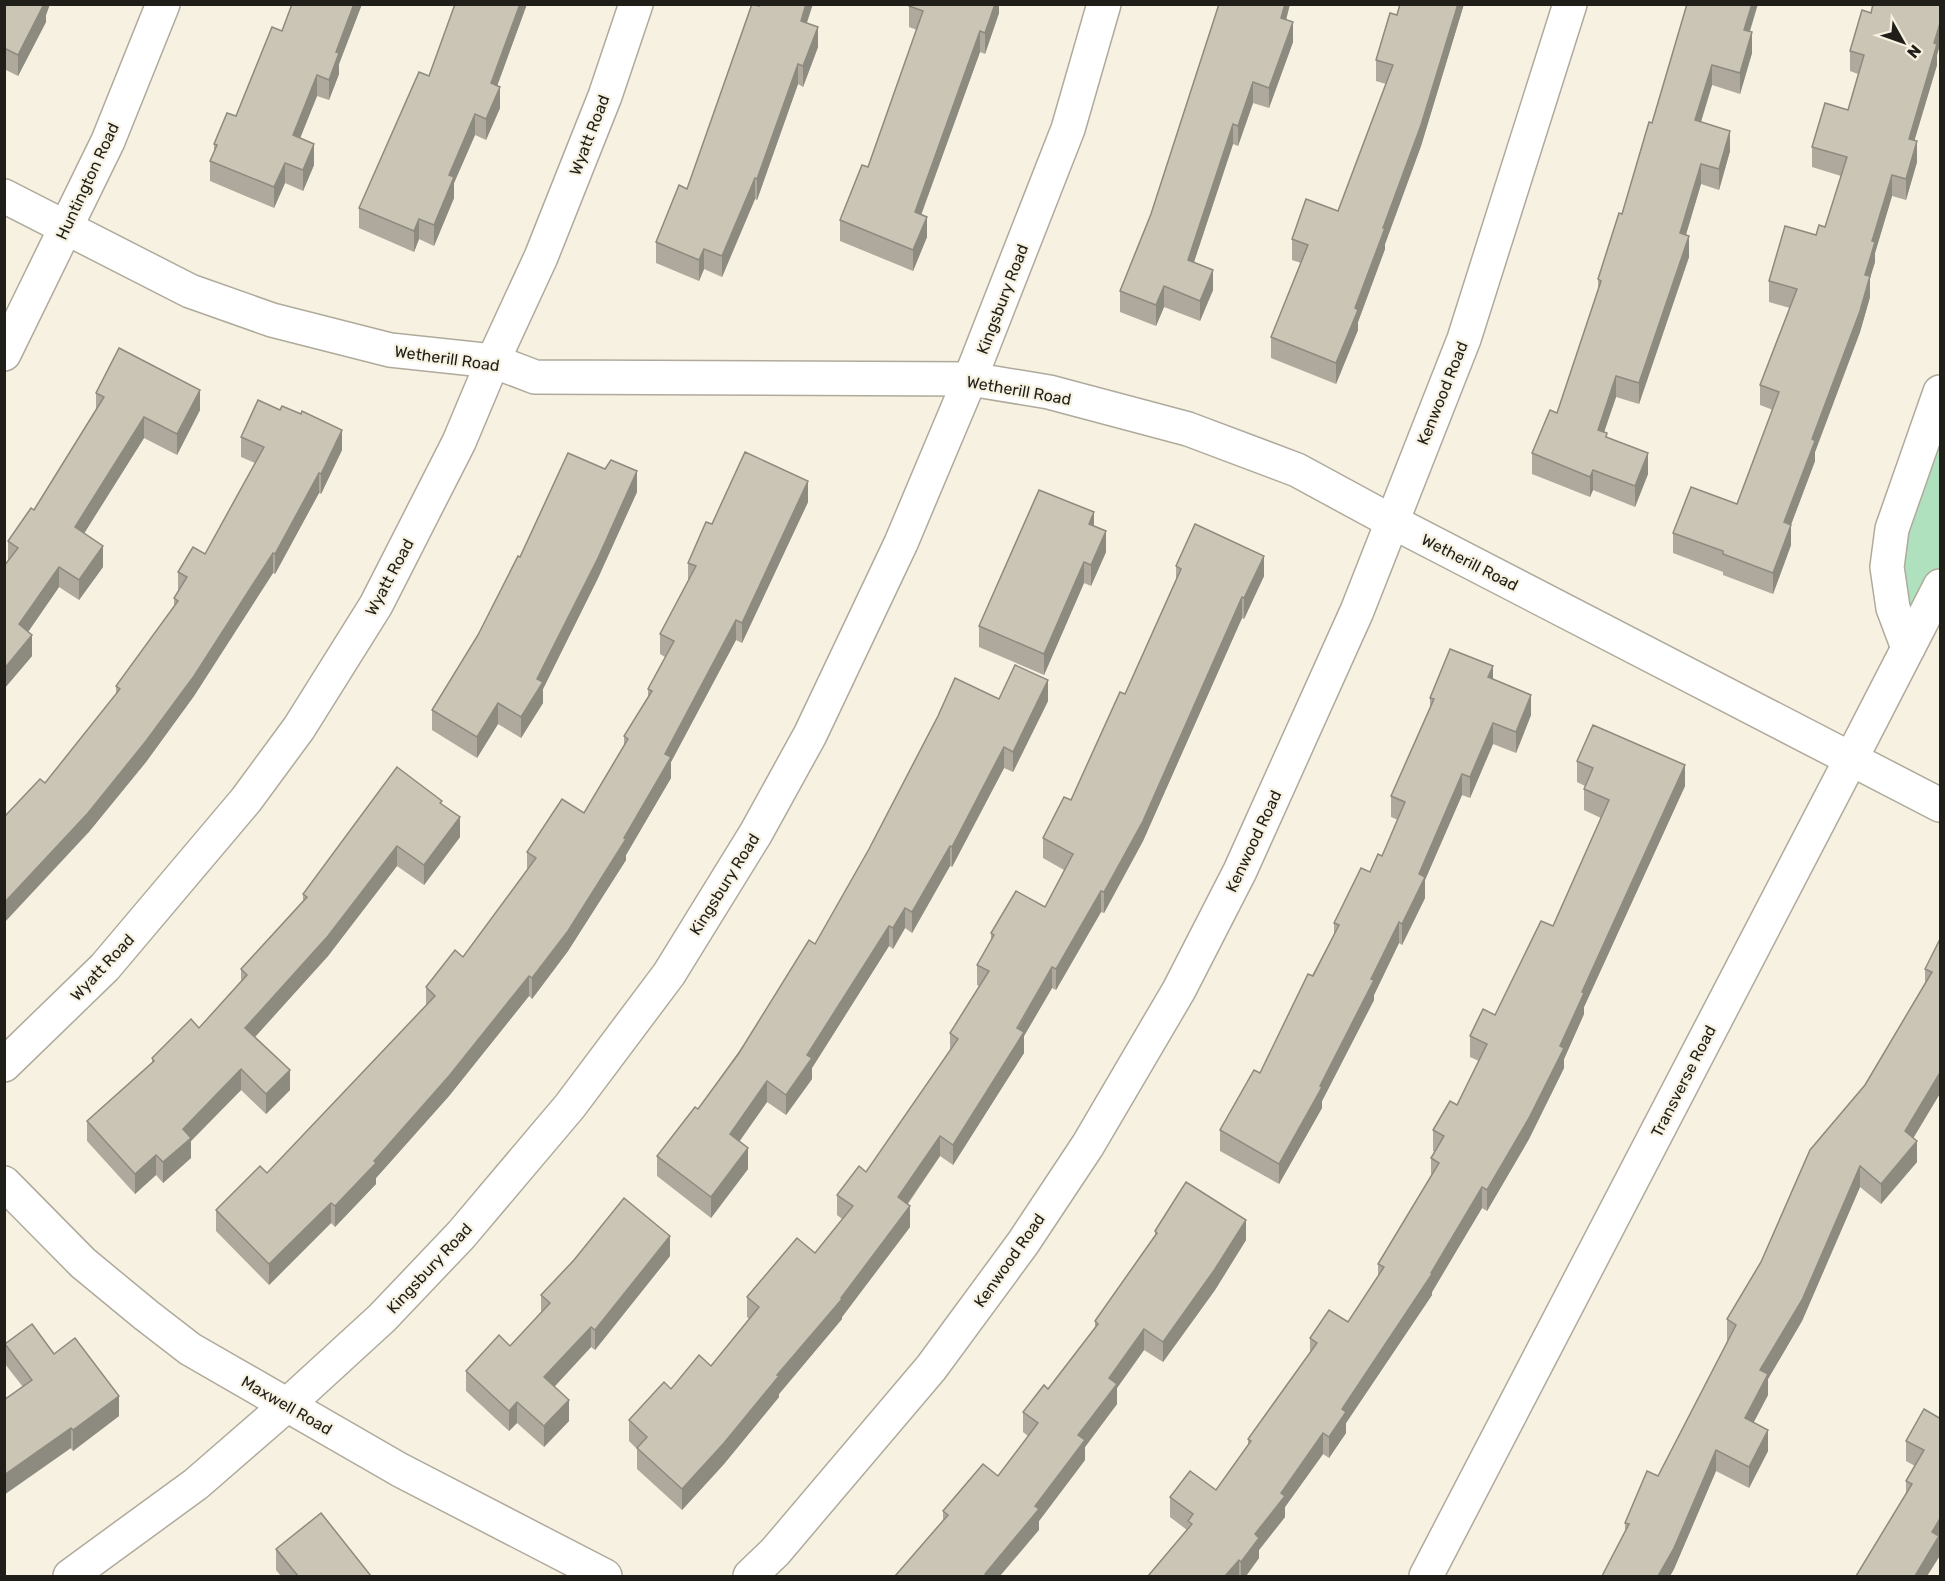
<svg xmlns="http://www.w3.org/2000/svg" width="1945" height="1581" viewBox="0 0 1945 1581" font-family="Rubik,sans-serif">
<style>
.green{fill:#b0e1bf}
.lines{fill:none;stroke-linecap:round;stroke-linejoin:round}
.minor-casing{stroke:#afaa9b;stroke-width:36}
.tertiary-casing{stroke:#afaa9b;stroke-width:36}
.minor{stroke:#fff;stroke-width:33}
.tertiary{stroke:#fff;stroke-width:33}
.wall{fill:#aea99c}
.shaded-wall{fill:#8d8a7f}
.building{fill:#cac5b5;stroke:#8d8a7f;stroke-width:1.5}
.labels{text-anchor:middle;stroke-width:4.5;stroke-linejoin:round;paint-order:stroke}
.street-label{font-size:16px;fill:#201e18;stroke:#f6f1e1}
</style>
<rect width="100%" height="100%" fill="#f6f1e1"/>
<!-- green -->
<path class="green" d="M1940 392V583L1907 648 1887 567Z"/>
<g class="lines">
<defs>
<g id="minor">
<path d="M4 354 108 141 163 4"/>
<path d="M1908 648 1893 608 1887 567 1892 529 1940 392"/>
<path d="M4 1065 105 967 246 800 299 728 376 605 459 442 493 361 541 257 605 96 636 4"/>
<path d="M4 1183 83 1263 146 1315 190 1349 400 1470 605 1576"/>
<path d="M70 1576 196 1484 287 1405 382 1318 461 1235 570 1106 669 974 756 833 810 735 901 543 970 379 1068 129 1104 4"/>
<path d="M750 1576 775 1552 931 1368 1023 1243 1088 1145 1179 990 1240 871 1357 611 1464 339 1570 4"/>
<path d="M1426 1576 1851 759"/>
</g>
<g id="tertiary">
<path d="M4 196 190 291 272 320 390 350 493 361 535 377 970 379 1049 392 1188 429 1297 470 1391 521 1940 805"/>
<path d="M1851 759 1940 586"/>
</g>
</defs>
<!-- minor casing -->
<use href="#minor" class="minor-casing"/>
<!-- tertiary casing -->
<use href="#tertiary" class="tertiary-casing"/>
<!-- minor -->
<use href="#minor" class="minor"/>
<!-- tertiary -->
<use href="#tertiary" class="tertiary"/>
</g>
<!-- wall -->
<g class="wall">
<path d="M4 4H50L46 15V22L18 76 4 69Z"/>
<path d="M292 4H362L339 64V74L329 100 317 96 300 138 314 165 303 191 285 183 274 208 210 181V161L214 152V144L236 116 282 31Z"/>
<path d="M527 4 497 85 500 108 486 140 475 135 454 183V198L434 246 419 239 414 252 359 228V208L429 76Z"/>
<path d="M999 4V13L985 54 980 52 921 214 927 237 913 271 840 241V220L868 167 917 30 909 27V6Z"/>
<path d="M1219 4H1290L1286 20 1293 42 1269 108 1253 103 1238 146 1233 144 1194 262 1213 290 1200 321 1164 307 1156 326 1120 312V291L1151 214Z"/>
<path d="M1400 4H1464L1421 146 1385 244V249L1358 322V330L1336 384 1271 358V337L1301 263 1292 260V239L1338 211 1386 84 1376 81V60L1397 15Z"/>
<path d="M1687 4 1750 31 1752 53 1740 94 1712 85 1701 122 1730 151 1719 190 1701 184 1686 235 1689 257 1639 404 1616 397 1604 432 1607 437 1648 474 1635 507 1593 490 1590 497 1532 474V453L1557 413 1598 291V279L1622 214 1652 123Z"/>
<path d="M1941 4V41L1937 55V65L1914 140 1917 162 1906 200 1892 196 1875 253V262L1870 278V297L1860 332 1815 452V461L1791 525V545L1773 594 1723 575V572L1673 553V533L1737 504 1773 410 1760 405V385L1790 308 1769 302V281L1816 235 1825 227 1841 176 1812 167V147L1848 110 1858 74 1850 71V51Z"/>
<path d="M807 23 818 47 803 87 798 84 757 200 755 199 722 277 704 269 699 281 656 263V242L687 189Z"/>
<path d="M96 393 200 410 177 455 144 438 84 533 103 567 79 600 59 587 28 632 32 656 4 689V567L8 562V541L34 510 96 410Z"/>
<path d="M241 437 342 450 321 494 319 493 275 574 273 573 194 696 146 762 88 833 45 783 116 695V686L174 606V598L178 592V572L205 554 255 463 241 457Z"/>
<path d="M637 492 598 578 543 689V703L521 738 498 724 477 758 432 730V710L478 635Z"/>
<path d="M808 502 742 643 736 640 671 762V778L626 855V860L568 951 532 999 529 996 449 1096 376 1178V1184L335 1227 331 1223 269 1285 216 1231V1210L267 1173 426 1006V987L463 957 527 870V852L584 813 624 745V736L648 697V689L665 657 660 654V634L688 583V563L712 524Z"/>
<path d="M1094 526 1106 552 1091 586 1084 583 1044 675 979 647V626Z"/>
<path d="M1176 566 1264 576 1244 619 1242 618 1143 841 1104 913 1101 912 1056 990 1052 988 1024 1036V1053L953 1165 940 1156 908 1204 910 1227 842 1317V1319L779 1394V1397L724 1464 682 1510 637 1469V1449L629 1441V1420L671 1389 711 1366 749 1319 747 1317V1297L815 1253 842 1219 837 1215V1195L866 1172 950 1051V1033L979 986 977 985V965L991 940V933L1045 907 1064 870 1043 858V838L1071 800 1125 694 1176 580Z"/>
<path d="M1493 679 1531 715 1516 753 1493 744 1470 798 1462 795 1425 880V898L1402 945 1399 943 1374 995V1000L1322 1101V1108L1279 1184 1220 1151V1130L1260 1073 1334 934V923L1382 856 1398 820 1391 817V796L1430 707V698Z"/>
<path d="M999 699 1048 701 1013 772 1004 768 952 867 950 866 912 933 905 928 893 949 889 946 812 1068V1079L786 1115 767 1102 739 1141 748 1169 711 1218 657 1176V1156L698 1109 815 944Z"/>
<path d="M1577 761 1685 786 1584 1007V1014L1564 1059V1068L1529 1139 1487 1211 1482 1208 1432 1292V1295L1346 1423V1433L1329 1458 1323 1454 1285 1507V1517L1259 1550V1558L1246 1576H1148L1187 1530 1170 1517V1497L1216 1490 1248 1445V1439L1310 1352V1338L1348 1322 1378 1277V1264L1431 1176V1158L1435 1152 1433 1151V1130L1457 1105 1479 1061 1470 1057V1036L1495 1015 1553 926 1601 818 1584 810V789L1585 786 1577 782Z"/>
<path d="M442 805 460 837 424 885 397 866 328 956 255 1037 290 1090 266 1114 241 1090 191 1141V1158L163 1183 156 1175 135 1194 87 1141V1121L152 1064V1058L199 1028 241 981V969L303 901V894Z"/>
<path d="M1941 937 1913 1138 1917 1162 1881 1204 1860 1187 1802 1321 1768 1379V1395L1753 1423 1768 1451 1749 1488 1716 1471 1674 1569 1670 1576H1602L1625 1532V1523L1658 1476 1728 1341 1727 1340V1319L1925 983V969Z"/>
<path d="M1155 1231 1246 1240 1215 1290 1163 1362 1144 1350 1117 1388V1404L1085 1447V1460L1039 1521V1530L943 1520V1511L998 1476 1028 1436 1023 1432V1412L1048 1389 1095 1328V1321L1155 1236Z"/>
<path d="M670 1256 595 1350 591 1347 554 1387 569 1421 544 1447 517 1423 509 1431 466 1391V1371L510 1346 541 1313V1295Z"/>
<path d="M5 1344 54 1354 119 1416 73 1451 5 1364Z"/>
<path d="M1941 1419V1537L1939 1539V1557L1927 1576H1856L1906 1494V1481L1915 1466 1906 1461V1441Z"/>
<path d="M276 1549 371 1576H281L276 1570Z"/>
</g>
<!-- shaded-wall -->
<g class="shaded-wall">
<path d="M43 4H50L46 15V22L18 76V55Z"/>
<path d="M354 4H362L339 64V74L329 100V80L336 52Z"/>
<path d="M520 4H527L491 103V83Z"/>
<path d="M806 4H813L801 41V21Z"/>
<path d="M995 4H999V13L985 54V33Z"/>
<path d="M1285 4H1290L1281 39V18Z"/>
<path d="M1458 4H1464L1421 146 1385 244V249L1358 322V330L1336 384V363L1383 228Z"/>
<path d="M1752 4H1758L1744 51V30Z"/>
<path d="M1941 20V41L1937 55V65L1909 159V139Z"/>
<path d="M1293 22V42L1269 108V88Z"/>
<path d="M818 27V47L803 87V66Z"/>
<path d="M980 31V52L915 232V212Z"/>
<path d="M1752 32V53L1740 94V73Z"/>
<path d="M798 64V84L757 200V179Z"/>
<path d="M1712 65V85L1695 141V120Z"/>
<path d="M317 75V96L293 156V135Z"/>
<path d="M1253 82V103L1238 146V126Z"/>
<path d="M500 87V108L486 140V119Z"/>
<path d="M475 114V135L454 183V198L434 246V225L449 175Z"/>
<path d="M1233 124V144L1188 280V260Z"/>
<path d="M1730 131V151L1719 190V169Z"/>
<path d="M1917 141V162L1906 200V179Z"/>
<path d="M314 144V165L303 191V170Z"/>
<path d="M285 163V183L274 208V187Z"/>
<path d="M1701 164V184L1680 254V233Z"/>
<path d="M1892 175V196L1875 253V262L1870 278V297L1860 332 1815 452V461L1784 543V522L1865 275 1872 241Z"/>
<path d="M755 178V199L722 277V256Z"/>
<path d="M927 217V237L913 271V250Z"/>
<path d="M419 219V239L414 252V231Z"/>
<path d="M1689 236V257L1639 404V383Z"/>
<path d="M704 249V269L699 281V260Z"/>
<path d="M1213 270V290L1200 321V301Z"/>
<path d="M1164 286V307L1156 326V305Z"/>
<path d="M1616 376V397L1598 450V430Z"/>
<path d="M200 390V410L177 455V434Z"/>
<path d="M144 417V438L75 548V527Z"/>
<path d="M342 430V450L321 494V474Z"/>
<path d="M1648 453V474L1635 507V486Z"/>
<path d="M1593 470V490L1590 497V477Z"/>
<path d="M637 471V492L598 578 543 689V703L521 738V717L537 679Z"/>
<path d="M319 473V493L275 574V554Z"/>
<path d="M808 481V502L742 643V623Z"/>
<path d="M1094 512V533L1089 524Z"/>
<path d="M1791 525V545L1773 594V573Z"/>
<path d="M1106 531V552L1091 586V565Z"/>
<path d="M103 546V567L79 600V580Z"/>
<path d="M273 553V573L194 696 146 762 88 833 4 923V903Z"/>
<path d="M1264 556V576L1244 619V598Z"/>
<path d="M1084 562V583L1044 675V654Z"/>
<path d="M59 567V587L19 645V624Z"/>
<path d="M1242 597V618L1143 841 1104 913V892Z"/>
<path d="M736 620V640L671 762V778L626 855V860L568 951 532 999V978L665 754Z"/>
<path d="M32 635V656L4 689V669Z"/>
<path d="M1493 666V687L1488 677Z"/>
<path d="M1048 680V701L1013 772V752Z"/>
<path d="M1531 695V715L1516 753V732Z"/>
<path d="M498 703V724L477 758V737Z"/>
<path d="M1493 723V744L1470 798V777Z"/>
<path d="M1004 747V768L952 867V847Z"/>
<path d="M1685 765V786L1584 1007V1014L1564 1059V1068L1529 1139 1487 1211V1190L1560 1046 1582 992Z"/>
<path d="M1462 774V795L1425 880V898L1402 945V924L1419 874Z"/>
<path d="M460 817V837L424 885V865Z"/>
<path d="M397 846V866L328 956 245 1048V1028Z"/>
<path d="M950 846V866L912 933V912Z"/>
<path d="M1101 891V912L1056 990V969Z"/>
<path d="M905 908V928L893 949V928Z"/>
<path d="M1399 922V943L1374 995V1000L1322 1101V1108L1279 1184V1164L1320 1086Z"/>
<path d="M889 926V946L812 1068V1079L786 1115V1095L807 1055Z"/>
<path d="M1052 967V988L1024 1036V1053L953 1165V1145Z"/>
<path d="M529 976V996L449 1096 376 1178V1184L335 1227V1206Z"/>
<path d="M241 1069V1090L191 1141V1158L163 1183V1162L183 1129Z"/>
<path d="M290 1070V1090L266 1114V1094Z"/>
<path d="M1941 1071V1092L1905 1152V1131Z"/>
<path d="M767 1081V1102L730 1155V1134Z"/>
<path d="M940 1136V1156L898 1217V1197Z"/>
<path d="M1917 1141V1162L1881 1204V1184Z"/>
<path d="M748 1148V1169L711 1218V1197Z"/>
<path d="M156 1155V1175L135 1194V1174Z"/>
<path d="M1860 1166V1187L1802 1321 1768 1379V1395L1745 1439V1418L1760 1370Z"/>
<path d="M1482 1187V1208L1432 1292V1295L1346 1423V1433L1329 1458V1437L1342 1409 1431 1273Z"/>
<path d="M331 1203V1223L269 1285V1264Z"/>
<path d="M910 1206V1227L842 1317V1319L779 1394V1397L724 1464 682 1510V1489L777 1375 841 1298Z"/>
<path d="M1246 1220V1240L1215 1290 1163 1362V1342Z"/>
<path d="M670 1236V1256L595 1350V1330Z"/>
<path d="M591 1327V1347L544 1398V1377Z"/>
<path d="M1144 1329V1350L1117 1388V1404L1085 1447V1460L1039 1521V1530L1000 1576H985V1574L1035 1506 1078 1435 1109 1378Z"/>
<path d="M119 1396V1416L73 1451V1430Z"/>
<path d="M569 1400V1421L544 1447V1426Z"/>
<path d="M517 1402V1423L509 1431V1411Z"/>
<path d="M71 1428V1448L4 1495V1475Z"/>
<path d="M1768 1430V1451L1749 1488V1467Z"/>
<path d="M1323 1433V1454L1285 1507V1517L1259 1550V1558L1246 1576H1241V1562L1255 1534 1281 1493Z"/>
<path d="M1716 1450V1471L1674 1569 1670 1576H1658Z"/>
<path d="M1941 1517 1939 1557 1927 1576H1915L1932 1532Z"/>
<path d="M1239 1560V1576H1225Z"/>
</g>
<!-- building -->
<g class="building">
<path d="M4 4H44L18 55 4 48Z"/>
<path d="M292 4H354L336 52 339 53 329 80 317 75 293 135 314 144 303 170 285 163 274 187 210 161 217 145 214 144 227 113 236 116 272 27 282 31Z"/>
<path d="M455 4H520L491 83 500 87 486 119 475 114 449 175 454 177 434 225 419 219 414 231 359 208 419 72 429 76Z"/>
<path d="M752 4 759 6V4H806L801 21 818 27 803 66 798 64 757 179 755 178 722 256 704 249 699 260 656 242 679 185 687 189Z"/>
<path d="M909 4H995L985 33 980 31 915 212 927 217 913 250 840 220 862 165 868 167 923 11 909 6Z"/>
<path d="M1219 4H1285L1281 18 1293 22 1269 88 1253 82 1238 126 1233 124 1188 260 1213 270 1200 301 1164 286 1156 305 1120 291 1151 214Z"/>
<path d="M1400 4H1458L1421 125 1383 228H1385L1355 308 1358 310 1336 363 1271 337 1308 245 1292 239 1306 199 1338 211 1393 65 1376 60 1390 13 1397 15Z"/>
<path d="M1687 4H1752L1744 30 1752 32 1740 73 1712 65 1695 120 1730 131 1719 169 1701 164 1680 233 1689 236 1639 383 1616 376 1598 430 1607 433 1606 437 1648 453 1635 486 1593 470 1590 477 1532 453 1550 410 1557 413 1601 281 1598 279 1619 213 1622 214 1649 122 1652 123Z"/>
<path d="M1873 4H1941V20L1934 43 1937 44 1909 139 1917 141 1906 179 1892 175 1872 241 1875 242 1865 275 1870 276 1860 311 1812 439 1815 441 1784 522 1791 525 1773 573 1723 554V551L1673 533 1691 487 1737 504 1779 392 1760 385 1797 289 1769 281 1785 226 1816 235 1819 225 1825 227 1847 157 1812 147 1825 103 1848 110 1864 55 1850 51 1862 10 1871 13Z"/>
<path d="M119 348 200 390 177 434 144 417 75 527 103 546 79 580 59 567 19 624 32 635 4 669V566L18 548 8 541 31 508 34 510 104 397 96 393Z"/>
<path d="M258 400 280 410 282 406 301 414 302 411 342 430 321 474 319 473 275 554 273 553 194 676 146 741 88 813 4 903V817L40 779 45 783 120 689 116 686 178 601 174 598 187 577 178 572 193 547 205 554 264 447 241 437Z"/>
<path d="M745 452 808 481 742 623 736 620 665 754 671 757 624 838 626 839 568 931 532 978 529 976 449 1076 374 1161 376 1163 335 1206 331 1203 269 1264 216 1210 260 1166 267 1173 435 996 426 987 455 950 463 957 536 858 527 852 562 799 584 813 628 739 624 736 652 691 648 689 674 641 660 634 696 566 688 563 706 522 712 524Z"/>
<path d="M568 453 605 469 611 460 637 471 598 558 537 679 543 682 521 717 498 703 477 737 432 710 478 635 518 556 520 557Z"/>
<path d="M1039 490 1094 512 1089 524 1106 531 1091 565 1084 562 1044 654 979 626Z"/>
<path d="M1195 524 1264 556 1244 598 1242 597 1143 821 1104 892 1101 891 1056 969 1052 967 1017 1028 1024 1032 953 1145 940 1136 898 1197 910 1206 841 1298 842 1299 777 1375 779 1376 724 1443 682 1489 637 1448 647 1437 629 1420 664 1382 671 1389 699 1355 711 1366 759 1307 747 1297 797 1238 815 1253 853 1206 837 1195 859 1166 866 1172 958 1039 950 1033 989 971 977 965 994 935 991 933 1016 891 1045 907 1073 854 1043 838 1064 797 1071 800 1120 692 1125 694 1181 569 1176 566Z"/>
<path d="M1450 649 1493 666 1488 677 1531 695 1516 732 1493 723 1470 777 1462 774 1419 874 1425 877 1402 924 1399 922 1371 979 1374 980 1320 1086 1322 1087 1279 1164 1220 1130 1254 1070 1260 1073 1308 974 1313 976 1339 925 1334 923 1361 868 1370 872 1378 854 1382 856 1405 802 1391 796 1434 699 1430 698Z"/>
<path d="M1015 665 1048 680 1013 752 1004 747 952 847 950 846 912 912 905 908 893 928 889 926 807 1055 812 1058 786 1095 767 1081 730 1134 748 1148 711 1197 657 1156 695 1107 698 1109 739 1053 809 940 815 944 869 849 938 716 955 678 999 699Z"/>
<path d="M1593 725 1685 765 1582 992 1584 993 1560 1046 1564 1048 1529 1118 1487 1190 1482 1187 1431 1273 1432 1274 1342 1409 1346 1412 1329 1437 1323 1433 1281 1493 1285 1496 1255 1534 1259 1538 1241 1562 1239 1560 1225 1576H1148L1192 1524 1188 1521 1193 1514 1170 1497 1190 1471 1216 1490 1251 1441 1248 1439 1317 1343 1310 1338 1329 1310 1348 1322 1384 1267 1378 1264 1439 1163 1431 1158 1444 1136 1433 1130 1450 1101 1457 1105 1487 1044 1470 1036 1483 1009 1495 1015 1541 921 1553 926 1609 800 1584 789 1593 768 1577 761Z"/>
<path d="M397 767 442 801 440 803 460 817 424 865 397 846 328 936 245 1028 290 1070 266 1094 241 1069 183 1129 191 1138 163 1162 156 1155 135 1174 87 1121 154 1061 152 1058 191 1019 199 1028 247 975 241 969 307 897 303 894Z"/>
<path d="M1941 937V1071L1905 1131 1917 1141 1881 1184 1860 1166 1802 1300 1760 1370 1768 1374 1745 1418 1768 1430 1749 1467 1716 1450 1674 1548 1658 1576H1602L1629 1524 1625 1523 1647 1471 1658 1476 1736 1325 1727 1319 1761 1262 1810 1150 1865 1085 1932 972 1925 969Z"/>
<path d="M1186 1182 1246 1220 1215 1269 1163 1342 1144 1329 1109 1378 1117 1384 1078 1435 1085 1440 1035 1506 1039 1509 985 1574 989 1576H895L948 1515 943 1511 983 1464 998 1476 1038 1423 1023 1412 1044 1385 1048 1389 1098 1324 1095 1321 1157 1233 1155 1231Z"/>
<path d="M624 1198 670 1236 595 1330 591 1327 544 1377 569 1400 544 1426 517 1402 509 1411 466 1371 499 1335 510 1346 550 1303 541 1295 574 1260Z"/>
<path d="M32 1324 54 1354 75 1338 119 1396 73 1430 71 1428 4 1475V1400L32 1380 5 1344Z"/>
<path d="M1924 1409 1941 1419V1517L1932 1532 1939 1536 1915 1576H1856L1912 1484 1906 1481 1924 1450 1906 1441Z"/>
<path d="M321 1513 371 1576H298L276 1549Z"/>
</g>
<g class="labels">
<!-- street labels -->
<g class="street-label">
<text transform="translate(589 135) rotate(-69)" y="6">Wyatt Road</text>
<text transform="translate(87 181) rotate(-65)" y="6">Huntington Road</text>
<text transform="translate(1002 299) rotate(-69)" y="6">Kingsbury Road</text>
<text transform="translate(447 358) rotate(8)" y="6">Wetherill Road</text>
<text transform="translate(1019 390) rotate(10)" y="6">Wetherill Road</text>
<text transform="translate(1442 393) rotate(-68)" y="6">Kenwood Road</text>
<text transform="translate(1470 562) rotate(27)" y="6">Wetherill Road</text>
<text transform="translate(389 577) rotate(-62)" y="6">Wyatt Road</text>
<text transform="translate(1253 841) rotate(-65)" y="6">Kenwood Road</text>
<text transform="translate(724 884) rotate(-58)" y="6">Kingsbury Road</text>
<text transform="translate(102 967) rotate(-47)" y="6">Wyatt Road</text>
<text transform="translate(1683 1081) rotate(-63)" y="6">Transverse Road</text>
<text transform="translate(1009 1260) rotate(-55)" y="6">Kenwood Road</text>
<text transform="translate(429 1268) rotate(-47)" y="6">Kingsbury Road</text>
<text transform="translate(287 1405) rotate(30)" y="6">Maxwell Road</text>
</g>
</g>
<!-- border -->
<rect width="1945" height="1581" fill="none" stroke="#201e18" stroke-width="12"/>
<!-- north arrow -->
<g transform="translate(1903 42) rotate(130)" stroke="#f6f1e1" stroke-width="4.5" paint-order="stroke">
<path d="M0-4.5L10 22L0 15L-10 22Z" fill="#201e18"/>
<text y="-9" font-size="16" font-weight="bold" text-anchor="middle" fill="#201e18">N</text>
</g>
</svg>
